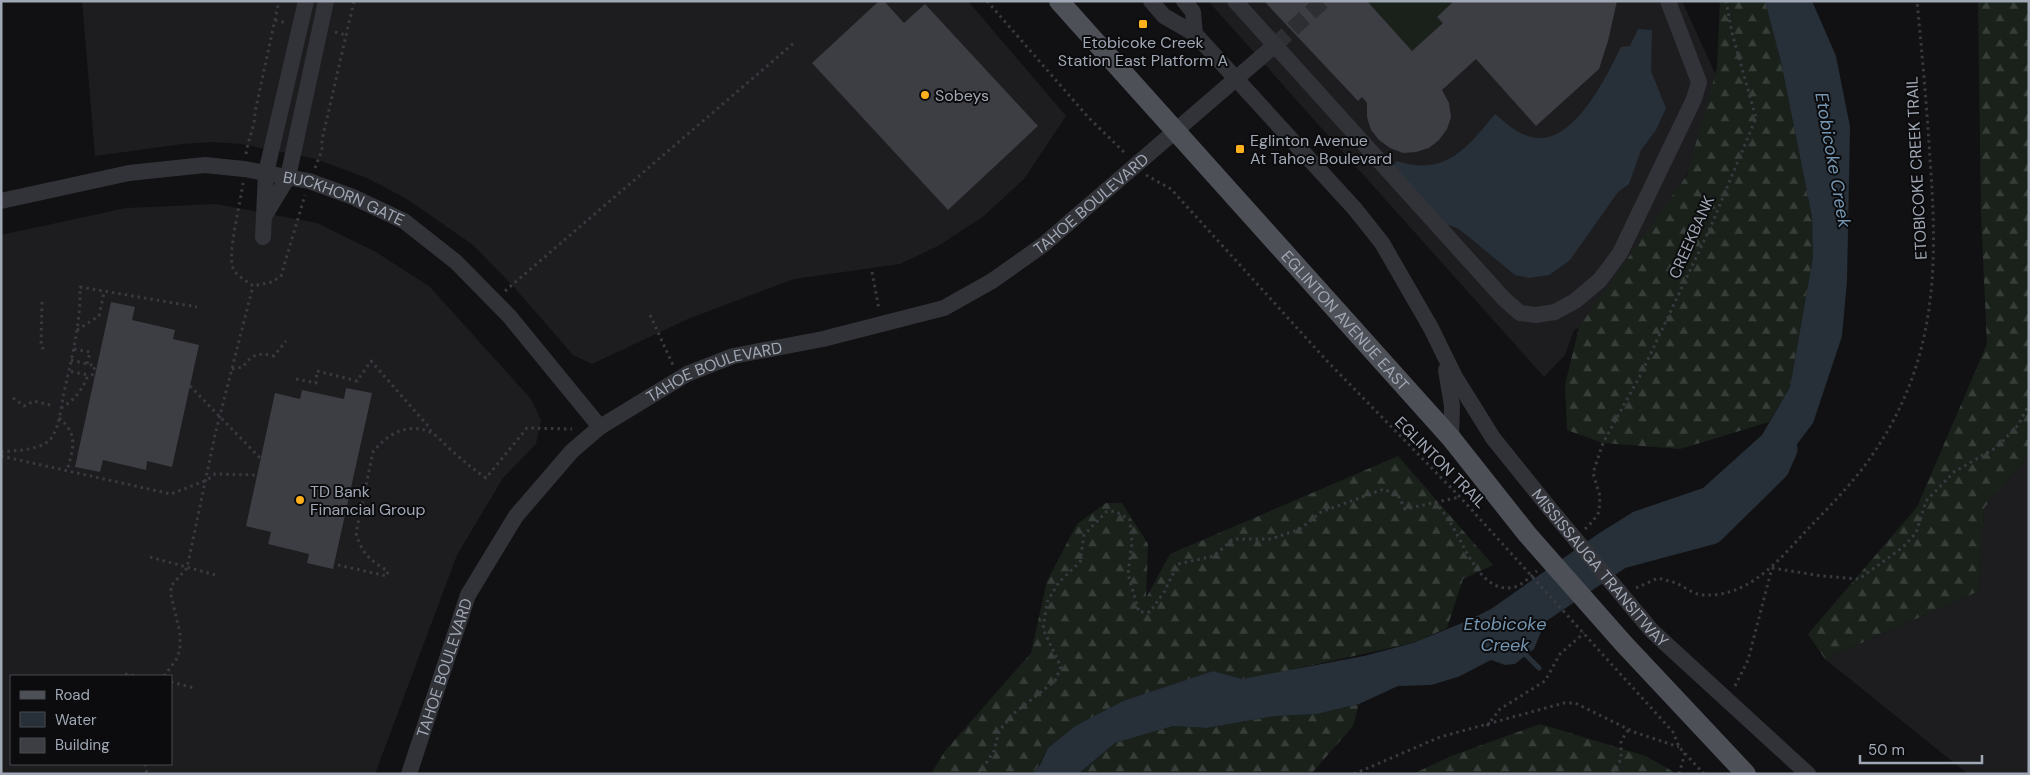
<svg xmlns="http://www.w3.org/2000/svg" width="2030" height="775" viewBox="0 0 2030 775" font-family="'DM Sans',sans-serif">
<style>
.built{fill:#1d1d20;fill-rule:evenodd}
.green{fill:#19211a}
.forest{fill:url(#forest-firs)}
.water{fill:#273038}
.lines{fill:none;stroke-linecap:round;stroke-linejoin:round}
.stream{stroke:#273038;stroke-width:5}
.river{stroke:#273038;stroke-width:29}
.building{fill:#3d3e43}
.minor-tunnel{stroke:#2e2f33;stroke-width:16;stroke-dasharray:16 8;stroke-linecap:butt}
.path{stroke:#383a3f;stroke-width:3;stroke-dasharray:2.5 4;stroke-linecap:butt}
.minor{stroke:#323338;stroke-width:16}
.major{stroke:#4e5058;stroke-width:20}
.poi-dot{fill:#ffb11d;stroke:#0c0c0e;stroke-width:2}
.labels{text-anchor:middle;stroke-width:4;stroke-linejoin:round;paint-order:stroke}
.poi-label{font-size:16px;fill:#a1a8b5;stroke:#0c0c0e;text-anchor:start}
.street-label{font-size:16px;fill:#a1a8b5;stroke:#0c0c0e}
.water-label{font-size:18px;font-style:italic;fill:#7597b3;stroke:#0c0c0e}
</style>
<defs>
<pattern id="forest-firs" width="22" height="20" patternUnits="userSpaceOnUse" patternTransform="scale(1.25)"><rect width="22" height="20" fill="#19211a"/><path d="M5 1l3.5 6h-7zM16 11l3.5 6h-7z" fill="#373e39"/></pattern>
</defs>
<rect width="100%" height="100%" fill="#111113"/>
<!-- built -->
<g class="built">
<path d="M82 1H968L1066 116 1024 179 984 216 938 246 900 264 794 279 688 319 592 364 573 355 513 286 473 245 407 199 367 178 316 159 242 144 212 142 182 144 95 156Z"/>
<path d="M1208 1H1682L1729 104 1600 317 1574 330 1565 355 1544 377Z"/>
<path d="M216 204 317 223 376 252 430 287 531 399 541 420 536 444 503 478 457 555 375 774H1V235L126 208ZM11 676H171V764H11Z"/>
<path d="M2029 455V774H1968L1825 659 1979 591 1984 508Z"/>
</g>
<!-- green -->
<path class="green" d="M1367 1H1454L1437 17 1443 23 1412 51Z"/>
<!-- forest -->
<g class="forest">
<path d="M1720 1H1765L1781 62 1812 217 1813 257 1790 387 1769 422 1680 449 1603 443 1567 430 1565 385 1579 327 1687 175 1717 68Z"/>
<path d="M1978 1H2029V455L1984 508 1979 591 1825 659 1808 634 1917 507 1987 344 1981 214Z"/>
<path d="M1398 456 1493 565 1463 579 1447 628 1413 643 1263 676 1242 679 1213 671 1123 701 1075 726 1048 748 1039 765 1032 774H931L945 751 1031 653 1047 581 1077 524 1106 503H1122L1148 544 1146 598 1170 554Z"/>
<path d="M1359 704 1353 726 1311 774H1078L1115 743 1173 726 1207 728 1275 716 1317 714Z"/>
<path d="M1540 724 1646 756 1677 774H1413L1451 756Z"/>
</g>
<!-- water -->
<g class="water">
<path d="M1765 1H1812L1836 56 1850 127 1847 281 1842 336 1813 423 1779 468 1707 520 1658 546 1545 622 1534 649 1515 664 1505 665 1491 660 1458 677 1431 685 1398 686 1359 704 1317 714 1275 716 1207 728 1173 726 1115 743 1078 774H1032L1040 765 1048 748 1075 726 1123 701 1213 671 1242 679 1364 656 1413 643 1467 621 1491 609 1598 534 1633 512 1703 488 1762 435 1790 387 1813 257 1812 217 1781 62Z"/>
<path d="M1638 29 1652 30 1651 71 1666 108 1656 130 1641 150 1629 184 1618 192 1570 260 1549 275 1529 278 1515 275 1459 229 1444 223 1384 175 1397 161C1445 177 1467 148 1495 114 1506 123 1516 133 1531 137 1573 148 1606 77 1621 47L1630 46Z"/>
</g>
<g class="lines">
<!-- stream -->
<path class="stream" d="M1521 650 1539 668"/>
<!-- river -->
<path class="river" d="M1625 553 1711 530 1775 467 1783 449"/>
</g>
<!-- building -->
<g class="building">
<path d="M879 1H884L904 23 925 4 1038 126 948 210 812 63Z"/>
<path d="M1264 1H1367L1412 51 1443 23 1437 17 1454 1H1617L1608 41 1599 69 1536 126 1476 59 1442 90 1449 103 1451 117 1447 129 1439 140 1429 148 1416 152 1403 153 1390 148 1379 140 1371 130 1367 117V103L1362 97 1358 101Z"/>
<path d="M111 302 135 307 132 320 175 330 173 339 199 345 172 467 147 461 146 470 103 460 100 472 75 467Z"/>
<path d="M346 388 372 393 333 569 307 563 309 554 268 544 271 532 246 526 275 393 300 399 302 390 344 399Z"/>
</g>
<g class="lines">
<!-- minor-tunnel -->
<path class="minor-tunnel" d="M1275 45 1323 1"/>
<!-- path -->
<g class="path">
<path d="M987 1 1088 117 1126 154"/>
<path d="M275 20 287 23"/>
<path d="M335 32 346 35"/>
<path d="M246 154C248 139 255 127 255 112L279 1"/>
<path d="M315 168 322 150V140L354 1"/>
<path d="M1146 175 1171 189 1327 361 1460 497 1673 732 1679 747 1704 774"/>
<path d="M243 183C241 201 227 254 233 268 236 276 247 281 253 286L272 282 281 276 305 195"/>
<path d="M872 272 879 309"/>
<path d="M505 291 795 42"/>
<path d="M42 302 41 345 45 352"/>
<path d="M650 315 673 365"/>
<path d="M77 330 99 316 104 292"/>
<path d="M74 349 90 352 87 364"/>
<path d="M71 360 95 366 92 376 88 375"/>
<path d="M232 369 243 367C252 354 259 352 274 356L286 341"/>
<path d="M296 379 316 383 317 371 357 381 371 361 428 426 431 431"/>
<path d="M190 386 261 459"/>
<path d="M13 398 24 406 34 401 50 405"/>
<path d="M61 408C74 401 83 389 88 375L69 371"/>
<path d="M59 418C79 435 73 448 67 471"/>
<path d="M1 452C16 450 43 451 52 437 59 426 61 410 63 397 71 360 81 325 80 287L197 307"/>
<path d="M1 456 171 494 207 480 215 474 257 475"/>
<path d="M1435 502C1440 508 1445 514 1449 521 1464 542 1480 596 1515 587 1523 584 1530 577 1537 571"/>
<path d="M1585 529 1593 521 1599 512 1600 496 1593 473 1603 443 1641 374 1711 226 1756 118 1732 33 1726 1"/>
<path d="M150 557 219 576"/>
<path d="M338 565 387 576 388 571C370 561 361 552 356 533L373 452C386 435 407 422 430 432 437 435 444 444 450 449 462 460 473 469 486 478L527 428 572 429"/>
<path d="M1772 568 1822 576 1859 579 1902 548 1916 533 1926 501 1954 472 1997 447 2018 425 2029 405"/>
<path d="M1636 588 1658 578C1664 580 1670 581 1676 583 1685 587 1694 595 1704 595 1749 597 1778 561 1806 531 1830 506 1856 480 1875 451 1937 359 1938 265 1930 160 1927 107 1922 54 1917 1"/>
<path d="M125 674 138 676"/>
<path d="M164 676 176 660 180 650V633L171 595V586L187 568 215 435 253 286"/>
<path d="M171 682 194 688"/>
<path d="M1735 686 1748 660 1772 568"/>
<path d="M1487 726 1500 709 1545 681 1560 654 1584 633"/>
<path d="M145 764 147 774"/>
<path d="M979 774 994 751 999 731 1013 714 1055 681 1061 667 1043 629 1047 602 1059 582 1080 562 1084 535 1106 512 1115 511 1130 520 1132 542 1128 574 1139 612H1150L1164 592 1178 564 1214 556 1233 539H1271L1300 529 1321 512 1384 489 1399 497 1405 509 1460 497"/>
<path d="M1354 774 1440 737 1564 703H1575L1634 732 1679 747"/>
<path d="M1613 774 1621 759V741L1629 729"/>
<path d="M1679 774 1685 753"/>
</g>
<!-- minor -->
<g class="minor">
<path id="s1" d="M1151 1 1164 16 1195 34 1355 209 1382 243 1431 328 1455 377 1493 438 1551 510 1652 631 1808 774"/>
<path d="M1184 1 1193 12 1195 34"/>
<path d="M1235 1 1504 299 1520 313 1536 315 1555 312 1575 301 1600 280 1620 253 1694 99 1699 82 1668 1"/>
<path id="s2" d="M1 201 129 173 205 165 244 169 309 181 353 197 404 221 456 262 510 317 600 427"/>
<path d="M265 215 288 177 326 1"/>
<path d="M263 237 266 173 306 1"/>
<path d="M1446 370 1452 406 1451 438"/>
<path id="s3" d="M409 774 468 595 516 516 572 451 600 427 687 374 733 356 823 339 944 308 992 281 1043 245 1275 45"/>
</g>
<!-- major -->
<path class="major" id="s4" d="M1059 1 1451 438 1527 534 1624 644 1746 774"/>
</g>
<!-- markers -->
<g class="poi-dot">
<rect x="1138" y="19" width="10" height="10" rx="2.5"/>
<circle cx="925" cy="95" r="5"/>
<rect x="1235" y="144" width="10" height="10" rx="2.5"/>
<circle cx="300" cy="500" r="5"/>
</g>
<g class="labels">
<!-- poi labels -->
<g class="poi-label">
<text x="1143" y="48" text-anchor="middle">Etobicoke Creek<tspan x="1143" dy="18">Station East Platform A</tspan></text>
<text x="935" y="101">Sobeys</text>
<text x="1250" y="146">Eglinton Avenue<tspan x="1250" dy="18">At Tahoe Boulevard</tspan></text>
<text x="310" y="497">TD Bank<tspan x="310" dy="18">Financial Group</tspan></text>
</g>
<!-- street labels -->
<g class="street-label">
<text transform="translate(1916 168) rotate(-93)" y="6">ETOBICOKE CREEK TRAIL</text>
<text dy="6" stroke="none"><textPath href="#s2" startOffset="351">BUCKHORN GATE</textPath></text>
<text dy="6" stroke="none"><textPath href="#s3" startOffset="952">TAHOE BOULEVARD</textPath></text>
<text transform="translate(1691 237) rotate(-66)" y="6">CREEKBANK</text>
<text dy="6" stroke="none"><textPath href="#s4" startOffset="429">EGLINTON AVENUE EAST</textPath></text>
<text dy="6" stroke="none"><textPath href="#s3" startOffset="532">TAHOE BOULEVARD</textPath></text>
<text transform="translate(1441 462) rotate(45)" y="6">EGLINTON TRAIL</text>
<text dy="6" stroke="none"><textPath href="#s1" startOffset="729">MISSISSAUGA TRANSITWAY</textPath></text>
<text dy="6" stroke="none"><textPath href="#s3" startOffset="112">TAHOE BOULEVARD</textPath></text>
</g>
<!-- water labels -->
<g class="water-label">
<text transform="translate(1833 160) rotate(80)" y="6">Etobicoke Creek</text>
<text x="1505" y="630">Etobicoke<tspan x="1505" dy="21">Creek</tspan></text>
</g>
</g>
<!-- border -->
<rect width="2030" height="775" fill="none" stroke="#a1a8b5" stroke-width="5"/>
<!-- legend -->
<rect x="10" y="675" width="162" height="90" fill="#0c0c0e" stroke="#484a51"/>
<rect x="20" y="691" width="25" height="8" fill="#4e5058" stroke="#484a51"/>
<text x="55" y="700" font-size="15" fill="#a1a8b5">Road</text>
<rect x="20" y="712" width="25" height="15" fill="#273038" stroke="#484a51"/>
<text x="55" y="725" font-size="15" fill="#a1a8b5">Water</text>
<rect x="20" y="738" width="25" height="15" fill="#3d3e43" stroke="#484a51"/>
<text x="55" y="750" font-size="15" fill="#a1a8b5">Building</text>
<!-- scale -->
<path d="M1860 755v8h122v-8" fill="none" stroke="#a1a8b5" stroke-width="2.5"/>
<text x="1868" y="755" font-size="15" fill="#a1a8b5" stroke="#0c0c0e" stroke-width="4" paint-order="stroke">50 m</text>
</svg>
